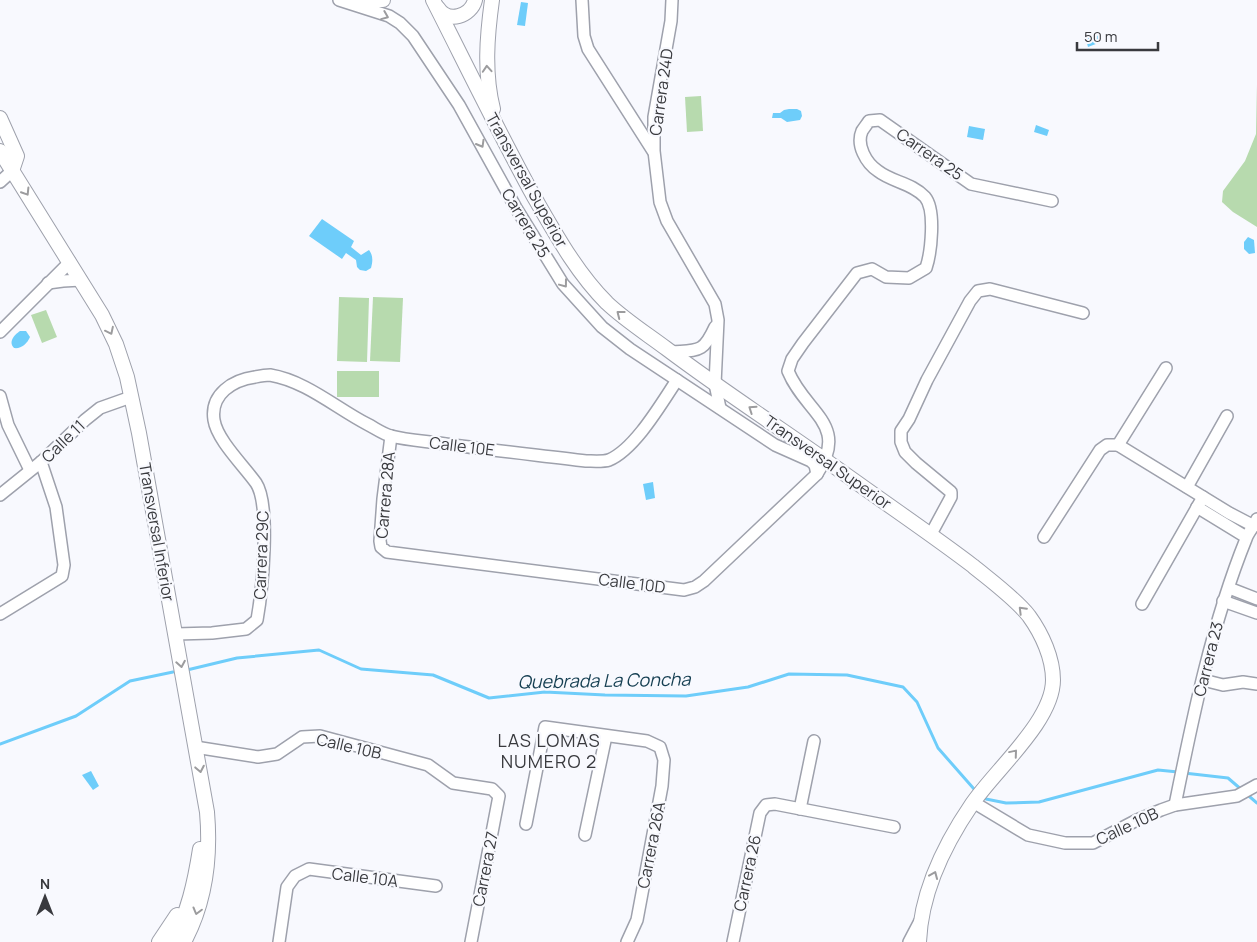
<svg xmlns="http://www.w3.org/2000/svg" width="1257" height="942" viewBox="0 0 1257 942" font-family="Manrope,sans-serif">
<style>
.green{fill:#b7daae}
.water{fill:#6ecdfa}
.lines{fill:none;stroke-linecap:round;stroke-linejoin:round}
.stream{stroke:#6ecdfa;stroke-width:3}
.minor-casing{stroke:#9ea1ac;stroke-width:14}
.major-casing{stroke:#9ea1ac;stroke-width:16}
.minor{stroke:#fff;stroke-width:11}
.major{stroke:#fff;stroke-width:14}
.oneway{stroke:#9c9c9e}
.labels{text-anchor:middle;stroke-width:4.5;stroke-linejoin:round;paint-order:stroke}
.street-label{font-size:16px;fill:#393a3e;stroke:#f8f9fe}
.water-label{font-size:18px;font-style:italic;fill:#143e51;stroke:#f8f9fe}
.neighbourhood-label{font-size:18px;letter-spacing:1px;fill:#393a3e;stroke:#f8f9fe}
</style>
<rect width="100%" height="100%" fill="#f8f9fe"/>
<!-- green -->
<g class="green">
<path d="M1257 84V227L1233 212 1222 202 1223 191 1245 161 1256 134Z"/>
<path d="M701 96 703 131 687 132 685 97Z"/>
<path d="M339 297 369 298 367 362 337 361Z"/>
<path d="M373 297 403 298 400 362 370 361Z"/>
<path d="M46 310 57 337 42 343 31 315Z"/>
<rect x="337" y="371" width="42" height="26"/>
</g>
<!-- water -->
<g class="water">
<path d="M521 2 528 3 525 26 517 25Z"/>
<path d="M1088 35 1090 38V37L1095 35V37L1099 35 1101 42 1088 47 1085 36Z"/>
<path d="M789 109H797L801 111 802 116 800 120 787 122 781 118H772L773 113H780L784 110Z"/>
<path d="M1036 125 1049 130 1047 136 1034 132Z"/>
<path d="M969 126 985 129 983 140 967 137Z"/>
<path d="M322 219 354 241 351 247 361 255 369 250C373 255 373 261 371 268L366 271 360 270 357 267 356 260 346 253 342 259 309 236Z"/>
<path d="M1248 237 1254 240 1255 253 1249 254 1244 249V242Z"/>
<path d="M20 331H26L30 337C27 344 21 349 14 348 8 342 14 335 20 331Z"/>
<path d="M653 482 655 498 646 500 643 484Z"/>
<path d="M91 771 99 786 93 790 82 775Z"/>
</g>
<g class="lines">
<!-- stream -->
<g class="stream">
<path d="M187 670 237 658 319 650 361 669 433 675 489 698 545 692 605 695 686 696 748 687 789 674 847 675 903 687 917 702 938 748 974 789"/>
<path d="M0 744 76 716 130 681 173 672"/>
<path d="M1184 773 1228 778 1257 803"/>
<path d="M983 796 986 799 1006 803 1039 802 1158 770 1178 772"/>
</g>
<defs>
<g id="minor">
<path d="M339 0 389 16 400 23 413 36 459 105 516 208 563 284 602 327 630 349 775 445 811 461 815 465 817 474"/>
<path d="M582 0 584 36 588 49 653 151"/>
<path d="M672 0 671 21 654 117V151L660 202 667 221 715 304 718 320 715 384 720 408"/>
<path d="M0 182 12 171"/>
<path d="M48 283 63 281 81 280"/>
<path d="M0 332 70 262"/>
<path d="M672 352C699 350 703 353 715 327"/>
<path d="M0 396 8 425 30 470"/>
<path d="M391 436 383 499 380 541 381 547 387 552 684 590 695 587 704 581 817 474C850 424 805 413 788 371L792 359 803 343 857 273 872 269 886 277 909 278 926 268C931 253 936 210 925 197 912 183 892 182 878 171 866 163 856 145 862 131 864 128 867 124 869 121L880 120 971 184 1052 201"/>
<path d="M1118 445 1166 368"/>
<path d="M1187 487 1227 416"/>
<path d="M0 495 41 462 85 420 100 408 131 397"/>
<path d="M1197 507 1246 537"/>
<path d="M931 534 951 497V492L916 463 905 452 901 442V431L909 419 927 380 970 301 978 291 990 289 1083 313"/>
<path d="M1044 537 1100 450 1107 445H1118L1229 513 1254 526"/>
<path d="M1229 588 1257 599"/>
<path d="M1223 601 1257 613"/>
<path d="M1142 604 1203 497"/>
<path d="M0 614 62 576 64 565 56 507 41 462"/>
<path d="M176 634 212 633 246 629 257 620C262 592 271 505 256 483 244 466 217 440 214 420 210 394 233 380 255 377 260 376 266 375 270 375 306 381 336 408 367 424 375 428 383 434 391 436 406 440 424 441 439 443 488 450 537 455 586 461 592 461 603 462 609 460 635 449 661 404 677 380"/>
<path d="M1203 680 1223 685 1243 682 1257 684"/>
<path d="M195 747 258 757 277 754 302 737 320 736 428 765 453 783 492 789 499 796 471 942"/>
<path d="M973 802 1028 835 1065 843H1093L1137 820 1161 810 1175 805 1237 796 1257 785"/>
<path d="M1175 805C1193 716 1212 623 1246 539 1248 532 1254 527 1257 519"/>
<path d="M800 809 814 741"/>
<path d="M526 824 545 727 647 741 660 747 664 760 662 786 637 920 627 942"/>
<path d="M585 835 606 736"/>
<path d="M279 942 287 887 295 876 309 869 436 886"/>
<path d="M733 942 760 813 766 805 775 804 894 827"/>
<path d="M909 942 920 921"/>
</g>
<g id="major">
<path d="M354 0H383"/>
<path d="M433 0C466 65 498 131 533 195 555 233 576 272 607 303 625 320 647 334 667 349 728 395 794 437 856 482 895 510 935 537 973 566 990 580 1016 599 1029 616 1042 634 1053 658 1053 680 1053 721 995 770 972 804 944 845 921 892 919 942"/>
<path d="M492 0C487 36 484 73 493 109"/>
<path d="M438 8C448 24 471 16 475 0"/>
<path d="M0 118 17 156 12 171"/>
<path d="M0 151 102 315 116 344 127 377 139 433 207 812C211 858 206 901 184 942"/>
<path d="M159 942 177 915"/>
<path d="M172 942C188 914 195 881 200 849"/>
</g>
</defs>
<!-- minor casing -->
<use href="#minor" class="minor-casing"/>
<!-- major casing -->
<use href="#major" class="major-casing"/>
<!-- minor -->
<use href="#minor" class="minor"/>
<!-- major -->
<use href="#major" class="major"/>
</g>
<!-- one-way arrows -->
<defs><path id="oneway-chevron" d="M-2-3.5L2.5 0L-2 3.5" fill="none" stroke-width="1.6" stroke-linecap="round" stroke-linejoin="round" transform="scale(1.25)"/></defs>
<g class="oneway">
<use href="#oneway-chevron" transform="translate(385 16) rotate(22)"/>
<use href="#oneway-chevron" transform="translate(487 69) rotate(-94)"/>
<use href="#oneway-chevron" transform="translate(481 144) rotate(60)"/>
<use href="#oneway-chevron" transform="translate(26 192) rotate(58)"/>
<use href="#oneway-chevron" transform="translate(564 284) rotate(53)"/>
<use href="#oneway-chevron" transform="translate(620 314) rotate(-142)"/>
<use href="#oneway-chevron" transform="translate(110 331) rotate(64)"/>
<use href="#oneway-chevron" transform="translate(752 409) rotate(-146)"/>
<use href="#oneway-chevron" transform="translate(1022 610) rotate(-135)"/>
<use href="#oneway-chevron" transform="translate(181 664) rotate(80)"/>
<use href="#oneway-chevron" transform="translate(1014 753) rotate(-50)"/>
<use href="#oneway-chevron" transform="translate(200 769) rotate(79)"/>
<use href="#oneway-chevron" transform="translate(934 875) rotate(-67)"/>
<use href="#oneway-chevron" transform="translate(197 911) rotate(105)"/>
</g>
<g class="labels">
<!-- street labels -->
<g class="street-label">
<text transform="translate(661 92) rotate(-82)" y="6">Carrera 24D</text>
<text transform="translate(930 154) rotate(35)" y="6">Carrera 25</text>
<text transform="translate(527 180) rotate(61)" y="6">Transversal Superior</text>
<text transform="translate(526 223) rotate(59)" y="6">Carrera 25</text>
<text transform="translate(63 441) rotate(-44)" y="6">Calle 11</text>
<text transform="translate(462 446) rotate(7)" y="6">Calle 10E</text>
<text transform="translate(828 462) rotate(35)" y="6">Transversal Superior</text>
<text transform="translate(385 495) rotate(-85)" y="6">Carrera 28A</text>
<text transform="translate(157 532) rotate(80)" y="6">Transversal Inferior</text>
<text transform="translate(261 555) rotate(-88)" y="6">Carrera 29C</text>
<text transform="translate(632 583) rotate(7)" y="6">Calle 10D</text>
<text transform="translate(1208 659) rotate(-76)" y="6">Carrera 23</text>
<text transform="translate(349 746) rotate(13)" y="6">Calle 10B</text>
<text transform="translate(1127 826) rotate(-25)" y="6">Calle 10B</text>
<text transform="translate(651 845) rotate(-79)" y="6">Carrera 26A</text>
<text transform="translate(485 869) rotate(-79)" y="6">Carrera 27</text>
<text transform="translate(747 873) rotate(-78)" y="6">Carrera 26</text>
<text transform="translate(365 877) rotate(7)" y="6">Calle 10A</text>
</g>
<!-- water labels -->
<g class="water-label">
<text transform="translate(604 681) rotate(-1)" y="6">Quebrada La Concha</text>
</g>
<!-- neighbourhood labels -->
<g class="neighbourhood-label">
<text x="549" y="747">LAS LOMAS<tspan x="549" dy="21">NUMERO 2</tspan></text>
</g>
</g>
<!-- north arrow -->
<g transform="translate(45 897)" stroke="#f8f9fe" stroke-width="4" paint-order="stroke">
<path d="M0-4L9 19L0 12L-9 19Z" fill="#393a3e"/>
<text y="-8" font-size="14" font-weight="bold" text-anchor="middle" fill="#393a3e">N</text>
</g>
<!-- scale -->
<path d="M1077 42v8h81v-8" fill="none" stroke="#393a3e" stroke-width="2.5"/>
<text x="1084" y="42" font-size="15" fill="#393a3e" stroke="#f8f9fe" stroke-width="4" paint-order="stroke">50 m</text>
</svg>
